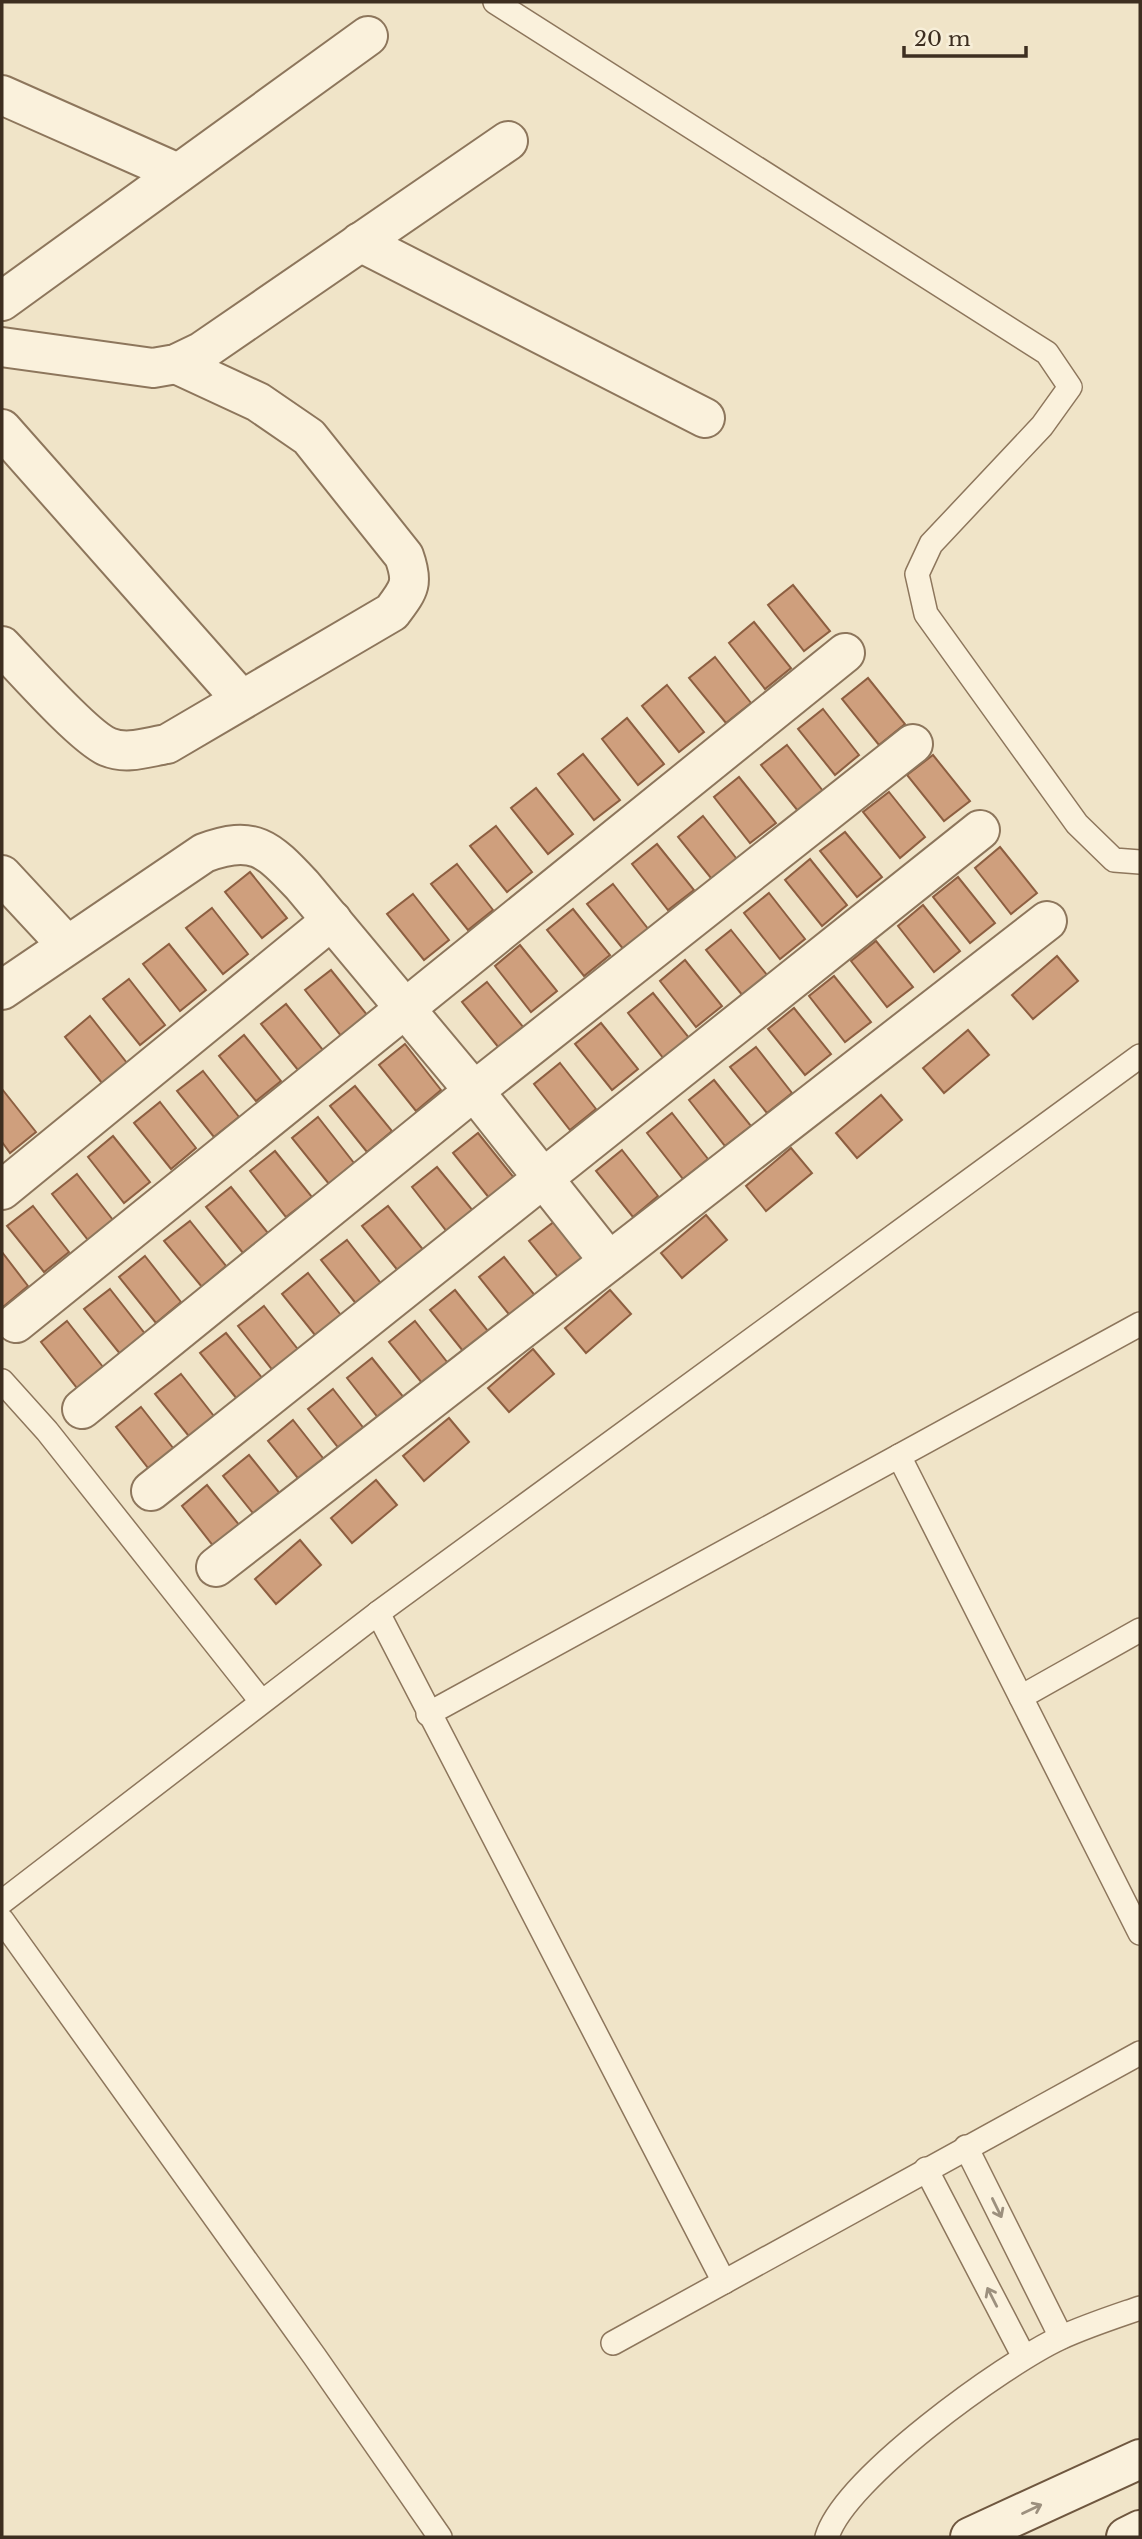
<svg xmlns="http://www.w3.org/2000/svg" width="1142" height="2539" viewBox="0 0 1142 2539" font-family="'Libre Baskerville',serif">
<style>
.building{fill:#cf9f7d;stroke:#8d5f41;stroke-width:2}
.lines{fill:none;stroke-linecap:round;stroke-linejoin:round}
.lane-casing{stroke:#8d765c;stroke-width:26}
.street-casing{stroke:#8d765c;stroke-width:42}
.secondary-casing{stroke:#6f573f;stroke-width:42}
.lane{stroke:#faf1dc;stroke-width:23}
.street{stroke:#faf1dc;stroke-width:38}
.secondary{stroke:#faf1dc;stroke-width:38}
.oneway{stroke:#9c907e}
</style>
<rect width="100%" height="100%" fill="#f0e4c8"/>
<!-- building -->
<g class="building">
<path d="M793 585 830 631 804 651 768 605Z"/>
<path d="M754 622 791 668 765 689 729 643Z"/>
<path d="M715 657 751 703 726 723 689 678Z"/>
<path d="M868 678 905 724 879 745 842 699Z"/>
<path d="M667 685 704 732 679 752 642 706Z"/>
<path d="M823 709 859 755 835 775 798 729Z"/>
<path d="M627 718 664 764 638 785 602 739Z"/>
<path d="M787 745 823 791 798 811 761 765Z"/>
<path d="M583 754 620 800 594 820 558 774Z"/>
<path d="M933 755 970 801 944 821 907 775Z"/>
<path d="M739 777 776 823 750 843 714 797Z"/>
<path d="M536 788 573 834 548 854 511 808Z"/>
<path d="M889 792 925 837 900 858 863 812Z"/>
<path d="M703 816 740 863 715 883 678 837Z"/>
<path d="M496 826 532 872 507 892 470 846Z"/>
<path d="M845 832 882 877 857 897 820 851Z"/>
<path d="M657 844 694 890 668 910 632 864Z"/>
<path d="M1000 847 1037 893 1011 914 975 868Z"/>
<path d="M810 859 847 905 822 926 785 880Z"/>
<path d="M457 864 493 910 468 930 431 884Z"/>
<path d="M250 872 287 918 262 938 225 892Z"/>
<path d="M958 877 995 923 970 943 933 897Z"/>
<path d="M613 884 649 930 624 950 587 904Z"/>
<path d="M769 893 805 939 780 959 744 913Z"/>
<path d="M413 894 449 940 424 960 387 914Z"/>
<path d="M923 905 960 951 934 972 898 926Z"/>
<path d="M212 908 248 954 223 974 186 928Z"/>
<path d="M573 909 610 955 584 976 547 930Z"/>
<path d="M731 930 767 975 743 996 706 950Z"/>
<path d="M876 941 913 987 887 1007 851 961Z"/>
<path d="M169 944 206 990 180 1011 143 964Z"/>
<path d="M520 945 557 991 531 1012 495 966Z"/>
<path d="M1057 956 1078 981 1033 1019 1012 995Z"/>
<path d="M685 960 722 1006 696 1027 660 981Z"/>
<path d="M331 970 368 1016 342 1037 305 990Z"/>
<path d="M834 976 871 1022 845 1042 809 996Z"/>
<path d="M129 979 165 1025 140 1045 103 999Z"/>
<path d="M487 982 523 1027 499 1048 462 1002Z"/>
<path d="M653 993 690 1039 664 1059 628 1013Z"/>
<path d="M286 1004 323 1050 298 1070 261 1024Z"/>
<path d="M794 1008 831 1054 805 1075 768 1029Z"/>
<path d="M90 1016 127 1063 102 1083 65 1037Z"/>
<path d="M601 1023 638 1069 612 1090 575 1044Z"/>
<path d="M968 1030 989 1055 944 1093 923 1068Z"/>
<path d="M244 1035 281 1081 256 1101 219 1056Z"/>
<path d="M405 1044 441 1090 416 1111 379 1065Z"/>
<path d="M756 1047 792 1093 767 1113 730 1067Z"/>
<path d="M560 1063 596 1109 570 1130 534 1084Z"/>
<path d="M203 1071 239 1117 214 1137 177 1091Z"/>
<path d="M714 1080 751 1126 725 1146 689 1100Z"/>
<path d="M355 1086 392 1131 367 1152 330 1106Z"/>
<path d="M2 1089 36 1132 10 1153 2 1142Z"/>
<path d="M881 1095 902 1120 857 1158 836 1133Z"/>
<path d="M160 1102 196 1148 171 1169 134 1123Z"/>
<path d="M672 1113 708 1159 683 1179 647 1133Z"/>
<path d="M318 1117 354 1163 329 1184 292 1138Z"/>
<path d="M478 1133 515 1179 490 1199 453 1153Z"/>
<path d="M113 1136 150 1182 124 1203 88 1157Z"/>
<path d="M791 1148 812 1173 766 1211 746 1186Z"/>
<path d="M622 1150 658 1196 633 1217 596 1171Z"/>
<path d="M275 1151 312 1197 286 1217 250 1171Z"/>
<path d="M437 1167 474 1212 448 1233 412 1187Z"/>
<path d="M77 1174 113 1220 88 1240 52 1194Z"/>
<path d="M231 1187 268 1233 243 1253 206 1207Z"/>
<path d="M33 1206 69 1252 44 1272 7 1226Z"/>
<path d="M388 1206 425 1252 399 1272 362 1226Z"/>
<path d="M706 1215 727 1240 682 1278 661 1253Z"/>
<path d="M190 1221 226 1266 202 1287 164 1241Z"/>
<path d="M555 1221 591 1267 566 1287 529 1241Z"/>
<path d="M347 1240 383 1286 358 1306 321 1260Z"/>
<path d="M2 1252 28 1286 3 1307 2 1305Z"/>
<path d="M145 1256 181 1302 156 1323 119 1277Z"/>
<path d="M504 1257 541 1303 516 1323 479 1277Z"/>
<path d="M308 1273 344 1319 319 1340 282 1294Z"/>
<path d="M110 1289 146 1335 121 1355 84 1309Z"/>
<path d="M455 1290 492 1336 467 1356 430 1310Z"/>
<path d="M610 1290 631 1314 586 1353 565 1328Z"/>
<path d="M264 1306 300 1352 274 1372 238 1326Z"/>
<path d="M67 1321 103 1367 77 1388 41 1342Z"/>
<path d="M415 1321 451 1367 426 1388 389 1342Z"/>
<path d="M226 1333 263 1379 237 1399 200 1353Z"/>
<path d="M533 1349 554 1374 509 1412 488 1388Z"/>
<path d="M372 1358 409 1404 383 1424 347 1378Z"/>
<path d="M181 1374 217 1420 192 1440 155 1394Z"/>
<path d="M333 1389 369 1435 344 1455 308 1409Z"/>
<path d="M141 1407 177 1453 152 1473 116 1427Z"/>
<path d="M449 1418 469 1442 424 1481 403 1456Z"/>
<path d="M293 1420 330 1467 305 1487 268 1441Z"/>
<path d="M249 1455 286 1501 260 1522 223 1476Z"/>
<path d="M376 1480 397 1505 352 1543 331 1518Z"/>
<path d="M207 1485 244 1531 218 1552 182 1506Z"/>
<path d="M300 1540 321 1565 276 1604 255 1579Z"/>
</g>
<g class="lines">
<defs>
<g id="lane">
<path d="M495 2 1047 353 1070 387 1042 426 931 544 917 574 926 614 1077 824 1114 860 1140 862"/>
<path d="M2 1381 47 1431 261 1701"/>
<path d="M899 1456 1140 1933"/>
<path d="M378 1613 724 2282"/>
<path d="M1021 1697 1140 1630"/>
<path d="M428 1714 1140 1324"/>
<path d="M2 1902 378 1613 1140 1056"/>
<path d="M2 1920 315 2357 440 2537"/>
<path d="M966 2147 1061 2337"/>
<path d="M926 2169 1024 2357"/>
<path d="M613 2343 1140 2053"/>
<path d="M827 2537C844 2479 1004 2364 1060 2338 1086 2326 1114 2317 1140 2308"/>
</g>
<g id="street">
<path d="M2 95 178 173"/>
<path d="M360 242 705 418"/>
<path d="M2 301 368 36"/>
<path d="M2 347 153 368 176 364 201 352 508 141"/>
<path d="M2 429 241 699"/>
<path d="M2 646C23 668 85 738 108 747 127 755 148 747 167 744L392 612C409 589 414 584 404 556L309 437 258 402 176 364"/>
<path d="M2 875 67 945"/>
<path d="M2 990 204 853C254 834 268 849 302 885L474 1091 609 1261"/>
<path d="M2 1190 332 920"/>
<path d="M16 1323 845 653"/>
<path d="M82 1409 474 1091 913 744"/>
<path d="M151 1491 980 830"/>
<path d="M216 1567 1047 921"/>
</g>
<g id="secondary">
<path d="M970 2537 1140 2459"/>
<path d="M1126 2537 1140 2530"/>
</g>
</defs>
<!-- lane casing -->
<use href="#lane" class="lane-casing"/>
<!-- street casing -->
<use href="#street" class="street-casing"/>
<!-- secondary casing -->
<use href="#secondary" class="secondary-casing"/>
<!-- lane -->
<use href="#lane" class="lane"/>
<!-- street -->
<use href="#street" class="street"/>
<!-- secondary -->
<use href="#secondary" class="secondary"/>
</g>
<!-- one-way arrows -->
<defs><path id="oneway-shaft" d="M-6 0H5M1.5-3L5.5 0L1.5 3" fill="none" stroke-width="1.6" stroke-linecap="round" stroke-linejoin="round" transform="scale(1.75)"/></defs>
<g class="oneway">
<use href="#oneway-shaft" transform="translate(997 2208) rotate(64)"/>
<use href="#oneway-shaft" transform="translate(992 2297) rotate(-117)"/>
<use href="#oneway-shaft" transform="translate(1032 2509) rotate(-25)"/>
</g>
<!-- border -->
<rect width="1142" height="2539" fill="none" stroke="#3d2e20" stroke-width="7"/>
<!-- scale -->
<path d="M904 46v10h122v-10" fill="none" stroke="#3d2e20" stroke-width="3.5"/>
<text x="914" y="46" font-size="21" fill="#3d2e20" stroke="#f7eed8" stroke-width="5" paint-order="stroke">20 m</text>
</svg>
